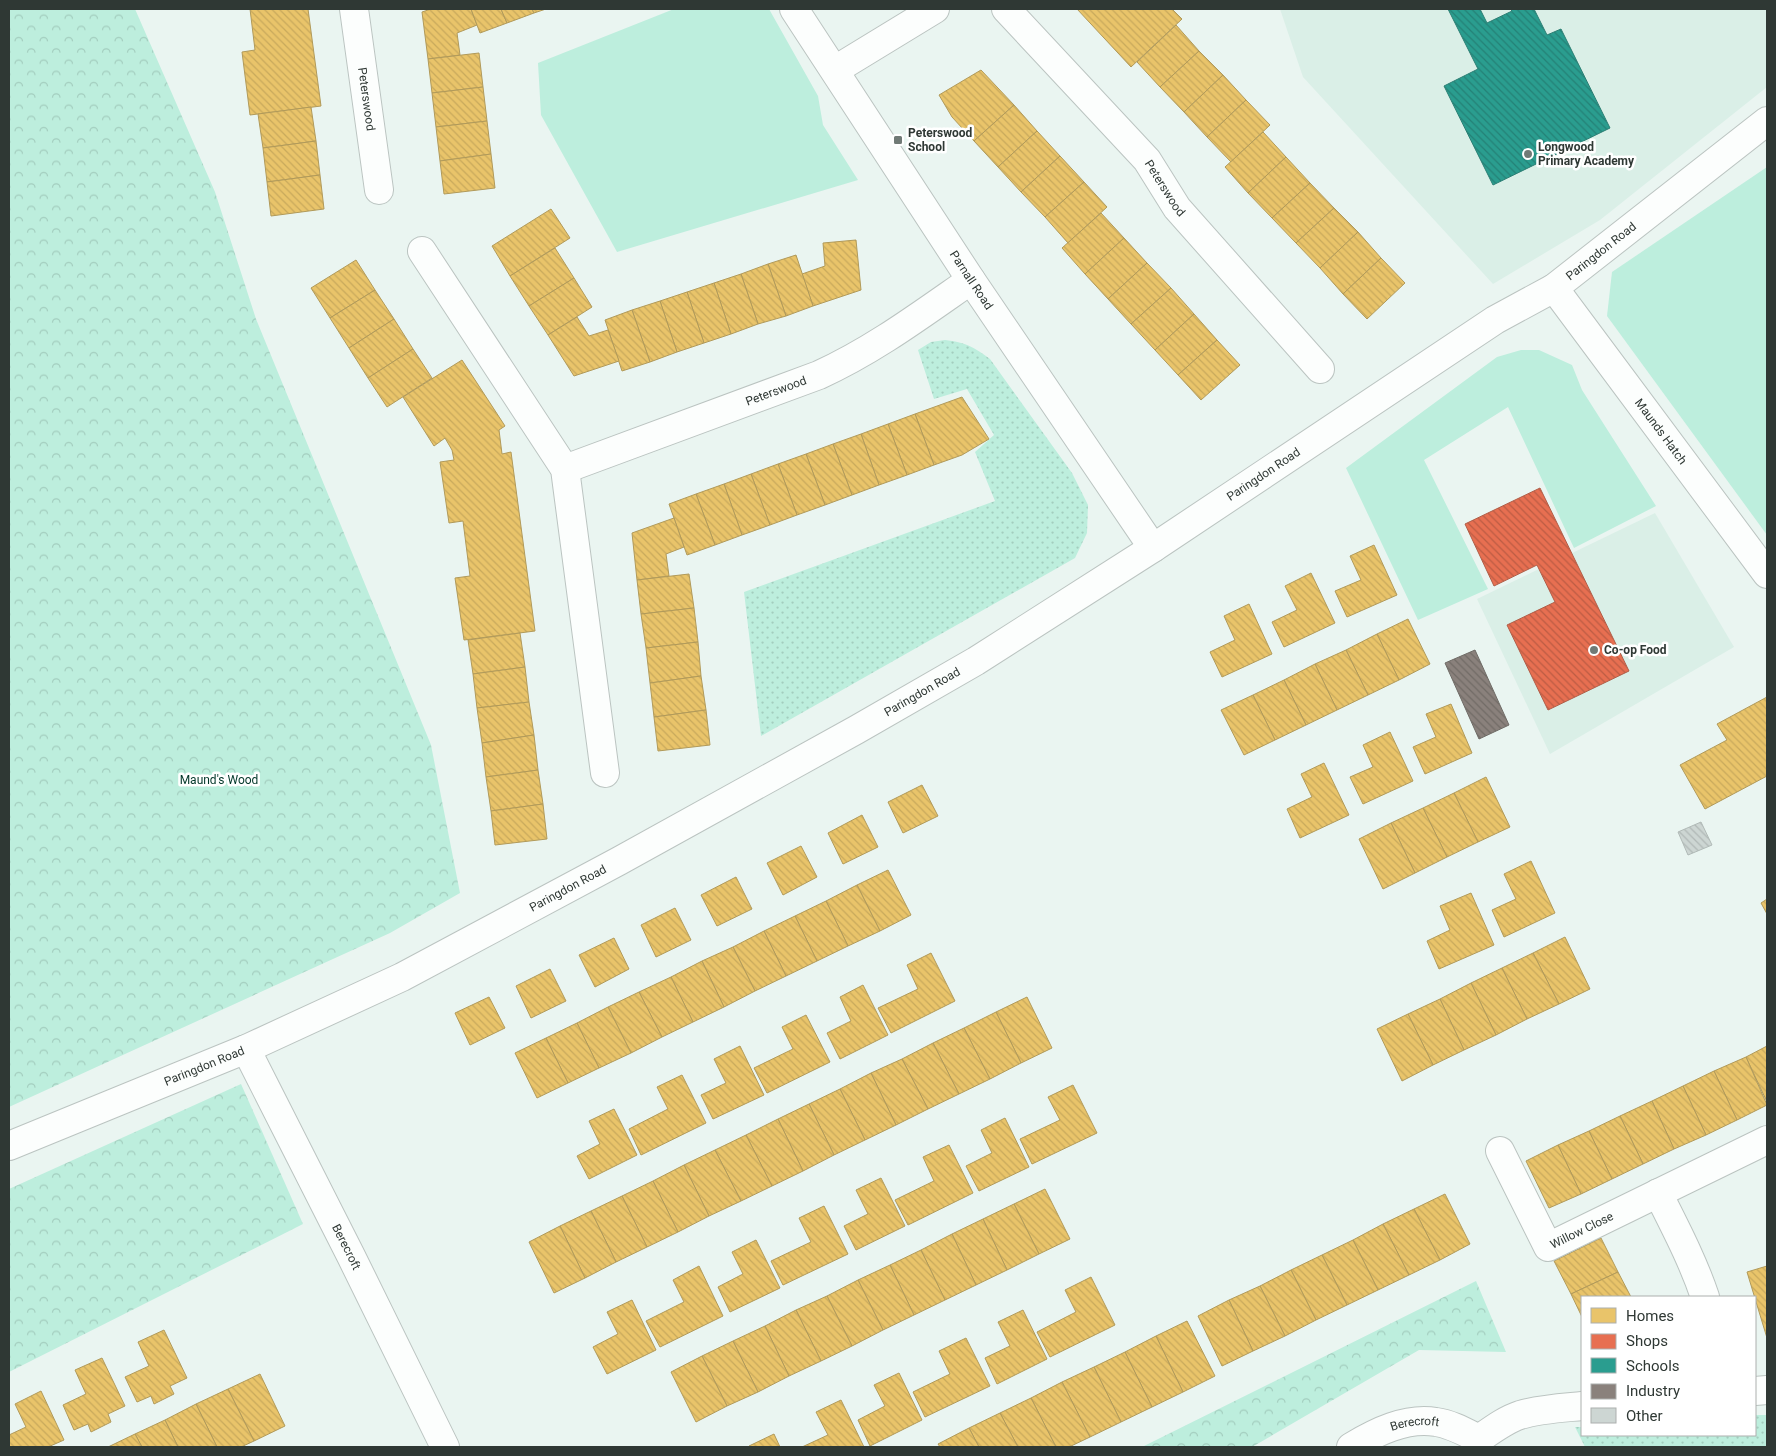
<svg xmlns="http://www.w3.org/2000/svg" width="1776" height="1456" viewBox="0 0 1776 1456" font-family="Roboto,sans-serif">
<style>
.built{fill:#daefe7}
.grass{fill:url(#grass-dots)}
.forest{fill:url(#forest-crowns)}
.park{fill:#bdeedd}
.homes{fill:url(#homes-back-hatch);stroke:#b19a5a}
.shops{fill:url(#shops-back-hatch);stroke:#b05e48}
.schools{fill:url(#schools-back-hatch);stroke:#2c7f74}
.industry{fill:url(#industry-back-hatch);stroke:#6f6b66}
.building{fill:url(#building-back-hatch);stroke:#b1bab7}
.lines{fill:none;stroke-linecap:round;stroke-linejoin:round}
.minor-casing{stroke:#bbc4c1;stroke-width:30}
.minor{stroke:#fcfefd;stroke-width:28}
.poi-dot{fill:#707a76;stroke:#fff;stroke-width:2}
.labels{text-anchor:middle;stroke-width:5;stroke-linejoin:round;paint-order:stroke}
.street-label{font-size:12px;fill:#2f3834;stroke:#fff}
.poi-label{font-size:12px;font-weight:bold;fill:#2f3834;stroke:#fff;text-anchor:start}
.park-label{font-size:12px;fill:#003628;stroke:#fff}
</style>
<defs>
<pattern id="grass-dots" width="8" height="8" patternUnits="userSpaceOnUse" patternTransform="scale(1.25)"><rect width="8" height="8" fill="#bdeedd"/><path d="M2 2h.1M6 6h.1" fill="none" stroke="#a3cdbe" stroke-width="1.8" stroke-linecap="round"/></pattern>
<pattern id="forest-crowns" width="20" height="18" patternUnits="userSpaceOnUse" patternTransform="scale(1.25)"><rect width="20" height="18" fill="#bdeedd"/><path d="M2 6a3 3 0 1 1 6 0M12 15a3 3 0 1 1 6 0" fill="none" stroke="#a3cdbe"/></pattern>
<pattern id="homes-back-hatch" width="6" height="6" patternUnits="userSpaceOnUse" patternTransform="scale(1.25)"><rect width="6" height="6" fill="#e9c46a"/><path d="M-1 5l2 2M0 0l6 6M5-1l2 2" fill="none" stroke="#c8a95c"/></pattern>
<pattern id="shops-back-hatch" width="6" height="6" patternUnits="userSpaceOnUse" patternTransform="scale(1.25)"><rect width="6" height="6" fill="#e76f51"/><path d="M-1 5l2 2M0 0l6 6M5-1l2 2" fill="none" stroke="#bc5c44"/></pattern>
<pattern id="schools-back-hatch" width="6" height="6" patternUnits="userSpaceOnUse" patternTransform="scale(1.25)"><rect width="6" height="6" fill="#2a9d8f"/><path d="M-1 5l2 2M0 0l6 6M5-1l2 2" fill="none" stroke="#248176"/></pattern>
<pattern id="industry-back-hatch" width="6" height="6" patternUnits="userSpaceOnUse" patternTransform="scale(1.25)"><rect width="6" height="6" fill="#8a817c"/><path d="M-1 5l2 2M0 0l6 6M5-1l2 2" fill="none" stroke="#716b66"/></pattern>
<pattern id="building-back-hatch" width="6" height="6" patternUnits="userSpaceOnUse" patternTransform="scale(1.25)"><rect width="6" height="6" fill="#cdd6d3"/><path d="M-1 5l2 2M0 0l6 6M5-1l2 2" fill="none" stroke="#b0b8b6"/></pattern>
</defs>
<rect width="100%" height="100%" fill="#eaf5f1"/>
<!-- built -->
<g class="built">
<path d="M1280 9H1767V87L1600 220 1493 284 1303 77Z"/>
<path d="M1655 513 1734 647 1550 754 1477 599Z"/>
</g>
<!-- grass -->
<g class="grass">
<path d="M945 340C965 342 974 347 990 359L1072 473 1088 505 1087 533 1075 558 761 736 744 592 995 501 975 452 994 435 967 389 934 399 918 350 931 342Z"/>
<path d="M1755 1415H1767V1447H1585L1575 1427H1582V1435H1755Z"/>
</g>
<!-- forest -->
<g class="forest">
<path d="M9 9H135L215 192 256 319 431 745 460 893 390 933 9 1107Z"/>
<path d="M241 1084 303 1224 9 1372V1189Z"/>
<path d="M1476 1281 1506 1352 1419 1350 1252 1447H1142Z"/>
</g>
<!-- park -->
<g class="park">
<path d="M674 9H769L818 96 823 125 858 180 617 252 541 115 538 63Z"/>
<path d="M1767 167V535L1607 316 1612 272Z"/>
<path d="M1521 350H1539L1572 365 1582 390 1656 506 1574 548 1508 407 1424 460 1488 589 1418 620 1346 468 1497 357Z"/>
</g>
<!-- homes -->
<g class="homes">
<path d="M250 9H308L321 106 250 115 242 52 255 50Z"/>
<path d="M431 9H471L477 25 457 33 460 55 428 59 422 12Z"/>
<path d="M471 9H501L507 23 480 33Z"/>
<path d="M501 9H532L534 13 507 23Z"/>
<path d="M532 9H546L534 13Z"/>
<path d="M1077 9H1172L1182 19 1131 67Z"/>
<path d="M1176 25 1199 51 1160 87 1137 62Z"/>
<path d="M1199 51 1223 75 1184 112 1160 87Z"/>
<path d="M479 53 483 87 432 93 428 59Z"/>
<path d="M981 70 1014 105 974 141 952 117 939 95Z"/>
<path d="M1223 75 1246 100 1207 137 1184 112Z"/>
<path d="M483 87 487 121 436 127 432 93Z"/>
<path d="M1246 100 1270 125 1231 162 1207 137Z"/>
<path d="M1014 105 1037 131 998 167 974 141Z"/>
<path d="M311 107 316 141 263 148 258 114Z"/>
<path d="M487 121 491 154 440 161 436 127Z"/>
<path d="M1037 131 1060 156 1021 192 998 167Z"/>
<path d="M1263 132 1286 157 1248 193 1225 167Z"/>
<path d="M316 141 320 175 267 182 263 148Z"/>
<path d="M491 154 495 188 444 194 440 161Z"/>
<path d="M1060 156 1084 182 1045 217 1021 192Z"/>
<path d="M1286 157 1310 183 1272 218 1248 193Z"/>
<path d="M320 175 324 209 271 216 267 182Z"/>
<path d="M1084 182 1107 207 1068 243 1045 217Z"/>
<path d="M1310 183 1334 208 1296 243 1272 218Z"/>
<path d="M1334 208 1358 232 1320 268 1296 243Z"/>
<path d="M551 209 570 238 510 276 492 246Z"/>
<path d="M1101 213 1124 238 1085 274 1062 248Z"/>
<path d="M1358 232 1381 258 1343 294 1320 268Z"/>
<path d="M1124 238 1147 263 1108 299 1085 274Z"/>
<path d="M856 240 861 290 813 306 802 274 825 266 823 243Z"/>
<path d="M555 248 574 278 529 306 510 276Z"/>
<path d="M796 255 813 306 786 316 768 264Z"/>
<path d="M1381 258 1405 283 1367 319 1343 294Z"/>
<path d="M356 260 375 290 330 318 311 288Z"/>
<path d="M1147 263 1171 288 1131 324 1108 299Z"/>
<path d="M768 264 786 316 758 324 741 274Z"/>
<path d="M741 274 758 324 731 334 714 283Z"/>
<path d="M574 278 592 307 548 335 529 306Z"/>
<path d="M714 283 731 334 704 343 687 292Z"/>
<path d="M1171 288 1194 314 1155 350 1131 324Z"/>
<path d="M375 290 394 319 349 348 330 318Z"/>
<path d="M687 292 704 343 677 352 660 301Z"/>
<path d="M660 301 677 352 650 362 632 310Z"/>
<path d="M632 310 650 362 622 371 605 320Z"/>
<path d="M1194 314 1217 340 1178 375 1155 350Z"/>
<path d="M577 317 589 336 608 330 619 361 574 376 548 335Z"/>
<path d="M394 319 413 349 368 378 349 348Z"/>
<path d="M1217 340 1240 365 1201 400 1178 375Z"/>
<path d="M413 349 432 378 387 407 368 378Z"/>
<path d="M462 360 505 426 499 430 502 454 511 452 535 631 464 640 455 578 470 576 463 521 449 523 440 462 454 460 452 450 445 438 434 446 403 397Z"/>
<path d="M962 397 989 439 962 455 934 465 915 414Z"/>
<path d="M915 414 934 465 907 475 888 424Z"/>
<path d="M888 424 907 475 879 485 861 434Z"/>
<path d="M861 434 879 485 852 495 833 444Z"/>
<path d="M833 444 852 495 825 505 806 454Z"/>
<path d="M806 454 825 505 797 515 778 464Z"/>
<path d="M778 464 797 515 770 525 751 474Z"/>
<path d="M751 474 770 525 742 535 724 484Z"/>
<path d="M724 484 742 535 715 545 696 494Z"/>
<path d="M696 494 715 545 687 555 669 504Z"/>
<path d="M674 518 684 547 666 554 669 576 637 580 632 533Z"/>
<path d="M1374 545 1397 595 1347 617 1335 591 1361 580 1350 556Z"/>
<path d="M1311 573 1335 623 1284 647 1272 622 1297 610 1285 586Z"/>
<path d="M689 574 694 608 641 614 637 580Z"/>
<path d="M1249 604 1272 654 1222 677 1210 652 1235 640 1224 616Z"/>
<path d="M694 608 698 642 646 648 641 614Z"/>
<path d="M1408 619 1430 664 1399 680 1377 634Z"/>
<path d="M520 633 525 667 473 674 468 640Z"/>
<path d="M1377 634 1399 680 1368 695 1346 650Z"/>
<path d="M698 642 701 676 650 683 646 648Z"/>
<path d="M1346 650 1368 695 1337 710 1315 664Z"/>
<path d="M1315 664 1337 710 1306 725 1284 680Z"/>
<path d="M525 667 529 702 477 708 473 674Z"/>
<path d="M701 676 706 710 654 717 650 683Z"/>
<path d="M1284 680 1306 725 1275 740 1253 695Z"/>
<path d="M1253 695 1275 740 1244 755 1221 710Z"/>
<path d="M1767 697V776L1705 809 1680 765 1727 740 1717 724Z"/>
<path d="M529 702 534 735 482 743 477 708Z"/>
<path d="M1451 704 1472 753 1425 774 1413 747 1436 737 1426 714Z"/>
<path d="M706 710 710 745 658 751 654 717Z"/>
<path d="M1390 732 1413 781 1363 804 1350 777 1373 767 1363 745Z"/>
<path d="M534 735 538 770 486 777 482 743Z"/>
<path d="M1324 763 1349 815 1300 838 1287 809 1312 797 1301 774Z"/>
<path d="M538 770 543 804 491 811 486 777Z"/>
<path d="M1486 777 1510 827 1478 842 1454 793Z"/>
<path d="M922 785 938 816 903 833 888 802Z"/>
<path d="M1454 793 1478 842 1447 857 1423 808Z"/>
<path d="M543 804 547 839 495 845 491 811Z"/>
<path d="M1423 808 1447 857 1415 873 1391 823Z"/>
<path d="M862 815 878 847 843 864 828 833Z"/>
<path d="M1391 823 1415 873 1383 889 1359 839Z"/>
<path d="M801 846 817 877 783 895 767 863Z"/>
<path d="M1531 861 1555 913 1504 937 1492 910 1516 899 1504 874Z"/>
<path d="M888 870 911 915 880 931 857 885Z"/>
<path d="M736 877 752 909 717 926 701 895Z"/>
<path d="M857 885 880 931 848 946 826 901Z"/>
<path d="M1471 893 1494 945 1439 969 1427 941 1450 930 1440 906Z"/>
<path d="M1767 899V914L1761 903Z"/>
<path d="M826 901 848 946 817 961 795 916Z"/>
<path d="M675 908 691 940 656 957 641 925Z"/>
<path d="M795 916 817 961 786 976 764 931Z"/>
<path d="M764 931 786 976 755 991 733 947Z"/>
<path d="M1565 937 1590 989 1559 1004 1533 953Z"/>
<path d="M614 938 629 969 595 987 579 955Z"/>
<path d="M733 947 755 991 724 1007 702 961Z"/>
<path d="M931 953 955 1001 891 1033 878 1008 918 989 907 965Z"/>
<path d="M1533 953 1559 1004 1527 1019 1502 968Z"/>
<path d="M702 961 724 1007 693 1022 671 977Z"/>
<path d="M1502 968 1527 1019 1496 1035 1471 983Z"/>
<path d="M550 969 566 1001 531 1018 516 986Z"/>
<path d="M671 977 693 1022 662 1037 639 992Z"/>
<path d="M1471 983 1496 1035 1464 1050 1440 999Z"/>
<path d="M863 985 888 1035 840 1059 827 1033 851 1021 840 997Z"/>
<path d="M639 992 662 1037 631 1053 608 1007Z"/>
<path d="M489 997 505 1028 470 1045 455 1013Z"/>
<path d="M1027 997 1052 1048 1021 1063 996 1012Z"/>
<path d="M1440 999 1464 1050 1433 1065 1408 1014Z"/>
<path d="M608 1007 631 1053 599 1068 577 1023Z"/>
<path d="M996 1012 1021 1063 990 1079 964 1028Z"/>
<path d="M1408 1014 1433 1065 1402 1081 1377 1029Z"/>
<path d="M806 1015 830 1062 767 1093 754 1068 793 1049 782 1027Z"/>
<path d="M577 1023 599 1068 568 1083 546 1038Z"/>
<path d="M964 1028 990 1079 959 1094 933 1043Z"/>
<path d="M546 1038 568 1083 537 1098 515 1053Z"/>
<path d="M933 1043 959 1094 928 1109 902 1059Z"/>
<path d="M740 1046 764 1095 713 1119 701 1095 726 1083 714 1059Z"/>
<path d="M1767 1046V1102L1746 1057Z"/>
<path d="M1746 1057 1767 1105 1737 1120 1714 1071Z"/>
<path d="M902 1059 928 1109 896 1125 871 1073Z"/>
<path d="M1714 1071 1737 1120 1706 1135 1683 1086Z"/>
<path d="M871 1073 896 1125 865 1140 840 1089Z"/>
<path d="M682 1075 706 1123 641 1155 629 1129 668 1109 657 1087Z"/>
<path d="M1073 1085 1097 1133 1032 1164 1020 1139 1060 1120 1048 1097Z"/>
<path d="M1683 1086 1706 1135 1674 1149 1652 1101Z"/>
<path d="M840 1089 865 1140 834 1155 809 1104Z"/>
<path d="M1652 1101 1674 1149 1643 1164 1620 1116Z"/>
<path d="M809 1104 834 1155 803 1171 778 1119Z"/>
<path d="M614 1109 637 1155 589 1179 577 1156 600 1144 589 1121Z"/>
<path d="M1620 1116 1643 1164 1612 1179 1589 1131Z"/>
<path d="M1005 1118 1029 1167 979 1191 966 1166 992 1153 981 1130Z"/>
<path d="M778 1119 803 1171 772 1186 746 1135Z"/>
<path d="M1589 1131 1612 1179 1581 1194 1558 1145Z"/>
<path d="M746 1135 772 1186 741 1201 715 1150Z"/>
<path d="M949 1145 973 1193 908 1225 895 1200 934 1181 923 1157Z"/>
<path d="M1558 1145 1581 1194 1549 1208 1526 1161Z"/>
<path d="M715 1150 741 1201 709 1216 684 1165Z"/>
<path d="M684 1165 709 1216 678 1232 653 1181Z"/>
<path d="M881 1178 905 1226 856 1250 844 1226 868 1214 856 1190Z"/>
<path d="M653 1181 678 1232 647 1247 622 1196Z"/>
<path d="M1045 1189 1070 1239 1039 1254 1014 1204Z"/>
<path d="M1445 1194 1470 1244 1440 1260 1414 1209Z"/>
<path d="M622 1196 647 1247 616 1262 591 1211Z"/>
<path d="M1014 1204 1039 1254 1007 1270 983 1219Z"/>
<path d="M824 1206 848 1254 783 1285 771 1261 811 1242 799 1218Z"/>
<path d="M1414 1209 1440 1260 1409 1275 1383 1224Z"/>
<path d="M591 1211 616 1262 585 1278 560 1226Z"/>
<path d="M983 1219 1007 1270 976 1285 952 1234Z"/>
<path d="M1383 1224 1409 1275 1378 1290 1353 1240Z"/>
<path d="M560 1226 585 1278 554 1293 529 1242Z"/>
<path d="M952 1234 976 1285 945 1300 921 1250Z"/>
<path d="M1601 1238 1618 1272 1571 1294 1554 1261Z"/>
<path d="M756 1240 780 1288 730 1312 718 1287 743 1274 732 1252Z"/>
<path d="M1353 1240 1378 1290 1347 1305 1322 1255Z"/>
<path d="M921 1250 945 1300 914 1315 890 1265Z"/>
<path d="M1322 1255 1347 1305 1316 1320 1291 1270Z"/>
<path d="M890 1265 914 1315 883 1330 858 1280Z"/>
<path d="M699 1266 723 1316 660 1347 646 1321 684 1302 673 1280Z"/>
<path d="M1767 1266V1338L1747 1272Z"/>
<path d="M1291 1270 1316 1320 1285 1336 1260 1286Z"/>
<path d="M1618 1272 1631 1297H1582V1317L1571 1294Z"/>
<path d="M1091 1277 1115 1325 1050 1357 1037 1332 1076 1312 1065 1290Z"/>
<path d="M858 1280 883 1330 852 1346 827 1296Z"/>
<path d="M1260 1286 1285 1336 1253 1351 1229 1300Z"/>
<path d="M827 1296 852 1346 821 1361 796 1310Z"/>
<path d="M632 1300 656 1350 607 1374 593 1347 618 1334 607 1312Z"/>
<path d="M1229 1300 1253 1351 1222 1366 1198 1316Z"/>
<path d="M796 1310 821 1361 789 1376 765 1326Z"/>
<path d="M1023 1310 1047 1359 997 1384 985 1358 1010 1346 998 1322Z"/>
<path d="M1187 1321 1215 1376 1183 1392 1156 1336Z"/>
<path d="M765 1326 789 1376 758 1392 733 1341Z"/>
<path d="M164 1330 187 1378 170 1386 174 1394 154 1404 151 1396 137 1402 125 1377 149 1366 138 1342Z"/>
<path d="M1156 1336 1183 1392 1152 1407 1125 1352Z"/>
<path d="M966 1338 990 1386 925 1417 913 1392 950 1374 939 1351Z"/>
<path d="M733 1341 758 1392 727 1406 702 1356Z"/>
<path d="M1125 1352 1152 1407 1121 1422 1094 1367Z"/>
<path d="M702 1356 727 1406 696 1422 671 1372Z"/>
<path d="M102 1358 125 1406 108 1414 111 1422 91 1432 88 1424 74 1430 63 1405 86 1394 75 1370Z"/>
<path d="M1094 1367 1121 1422 1090 1437 1062 1382Z"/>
<path d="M899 1373 922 1420 870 1446 858 1420 885 1406 874 1385Z"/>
<path d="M260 1374 285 1426 254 1441 228 1389Z"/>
<path d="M1062 1382 1090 1437 1069 1447H1056L1031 1398Z"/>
<path d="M228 1389 254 1441 241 1447H217L196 1404Z"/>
<path d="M41 1391 64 1440 48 1447H9V1435L26 1427 15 1404Z"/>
<path d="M1031 1398 1056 1447H1018L1000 1413Z"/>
<path d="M841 1400 864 1447H802L828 1435 816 1412Z"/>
<path d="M196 1404 217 1447H178L165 1420Z"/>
<path d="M1000 1413 1018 1447H979L969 1428Z"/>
<path d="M165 1420 178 1447H142L135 1434Z"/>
<path d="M969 1428 979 1447H940L938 1444Z"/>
<path d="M135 1434 142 1447H108Z"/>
<path d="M774 1434 780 1447H749V1446Z"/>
</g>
<!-- shops -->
<path class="shops" d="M1540 488 1629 671 1548 710 1507 625 1555 602 1537 565 1494 586 1465 524Z"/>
<!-- schools -->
<path class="schools" d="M1448 9H1480L1487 23 1512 11 1510 9H1534L1547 35 1561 29 1610 128 1493 185 1444 86 1478 69Z"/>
<!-- industry -->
<path class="industry" d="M1475 650 1509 725 1479 739 1445 663Z"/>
<!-- building -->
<path class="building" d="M1701 822 1712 845 1688 855 1678 832Z"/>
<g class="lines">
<defs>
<g id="minor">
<path id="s1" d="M354 9 379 190"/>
<path id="s2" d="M794 9 971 280 1153 548"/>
<path id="s3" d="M1006 9 1147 160 1177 208 1320 369"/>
<path d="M835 70 935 9"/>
<path d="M422 251 565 469 605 773"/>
<path id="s4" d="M1554 288 1767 574"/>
<path id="s5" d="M565 469 819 375C874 350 922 314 971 280"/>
<path id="s6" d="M246 1049 351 1256 445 1447"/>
<path id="s7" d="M9 1146 246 1049 402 977 619 861 856 730 976 661 1153 548 1495 320 1554 288 1767 121"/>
<path id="s8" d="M1500 1151 1548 1247 1767 1140"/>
<path d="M1658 1193C1675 1227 1693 1261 1705 1297"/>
<path d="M1755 1391 1767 1390"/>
<path id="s9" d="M1351 1447C1376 1432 1406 1417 1436 1422 1451 1424 1465 1432 1479 1439 1492 1430 1505 1420 1520 1415 1540 1409 1561 1408 1582 1406"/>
</g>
</defs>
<!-- minor casing -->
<use href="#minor" class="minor-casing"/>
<!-- minor -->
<use href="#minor" class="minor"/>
</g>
<!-- markers -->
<g class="poi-dot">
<rect x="893" y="135" width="10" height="10" rx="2.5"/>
<circle cx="1528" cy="154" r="5"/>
<circle cx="1594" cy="650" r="5"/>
</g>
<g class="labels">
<!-- street labels -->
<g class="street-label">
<text dy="4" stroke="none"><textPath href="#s1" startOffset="91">Peterswood</textPath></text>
<text dy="4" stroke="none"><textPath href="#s3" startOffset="240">Peterswood</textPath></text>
<text dy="4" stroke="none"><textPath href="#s7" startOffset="1831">Paringdon Road</textPath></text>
<text dy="4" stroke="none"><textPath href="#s2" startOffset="324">Parnall Road</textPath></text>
<text dy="4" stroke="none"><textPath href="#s5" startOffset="225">Peterswood</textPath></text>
<text dy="4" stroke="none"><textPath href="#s4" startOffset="179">Maunds Hatch</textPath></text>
<text dy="4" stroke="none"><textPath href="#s7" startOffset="1426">Paringdon Road</textPath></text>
<text dy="4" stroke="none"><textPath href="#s7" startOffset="1021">Paringdon Road</textPath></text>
<text dy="4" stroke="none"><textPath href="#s7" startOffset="616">Paringdon Road</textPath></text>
<text dy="4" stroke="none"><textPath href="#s7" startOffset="211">Paringdon Road</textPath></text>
<text dy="4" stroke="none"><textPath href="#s8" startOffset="145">Willow Close</textPath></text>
<text dy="4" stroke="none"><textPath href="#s6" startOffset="222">Berecroft</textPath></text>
<text dy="4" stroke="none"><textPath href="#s9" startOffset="69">Berecroft</textPath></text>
</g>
<!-- poi labels -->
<g class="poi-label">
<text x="908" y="137">Peterswood<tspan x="908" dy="14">School</tspan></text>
<text x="1538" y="151">Longwood<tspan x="1538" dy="14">Primary Academy</tspan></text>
<text x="1604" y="654">Co-op Food</text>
</g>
<!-- park labels -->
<g class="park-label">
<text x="219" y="784">Maund's Wood</text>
</g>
</g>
<!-- border -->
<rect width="1776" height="1456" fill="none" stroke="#2f3834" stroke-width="20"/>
<!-- legend -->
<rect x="1581" y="1296" width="175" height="140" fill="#ffffff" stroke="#acafae"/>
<rect x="1591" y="1308" width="25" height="15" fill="#e9c46a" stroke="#acafae"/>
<text x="1626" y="1321" font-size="15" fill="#2f3834">Homes</text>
<rect x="1591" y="1334" width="25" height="15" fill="#e76f51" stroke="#acafae"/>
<text x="1626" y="1346" font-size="15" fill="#2f3834">Shops</text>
<rect x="1591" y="1358" width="25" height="15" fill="#2a9d8f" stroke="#acafae"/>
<text x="1626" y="1371" font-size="15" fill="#2f3834">Schools</text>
<rect x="1591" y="1384" width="25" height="15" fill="#8a817c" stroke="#acafae"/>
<text x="1626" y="1396" font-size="15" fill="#2f3834">Industry</text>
<rect x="1591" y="1408" width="25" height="15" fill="#cdd6d3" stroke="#acafae"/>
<text x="1626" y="1421" font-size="15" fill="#2f3834">Other</text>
</svg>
